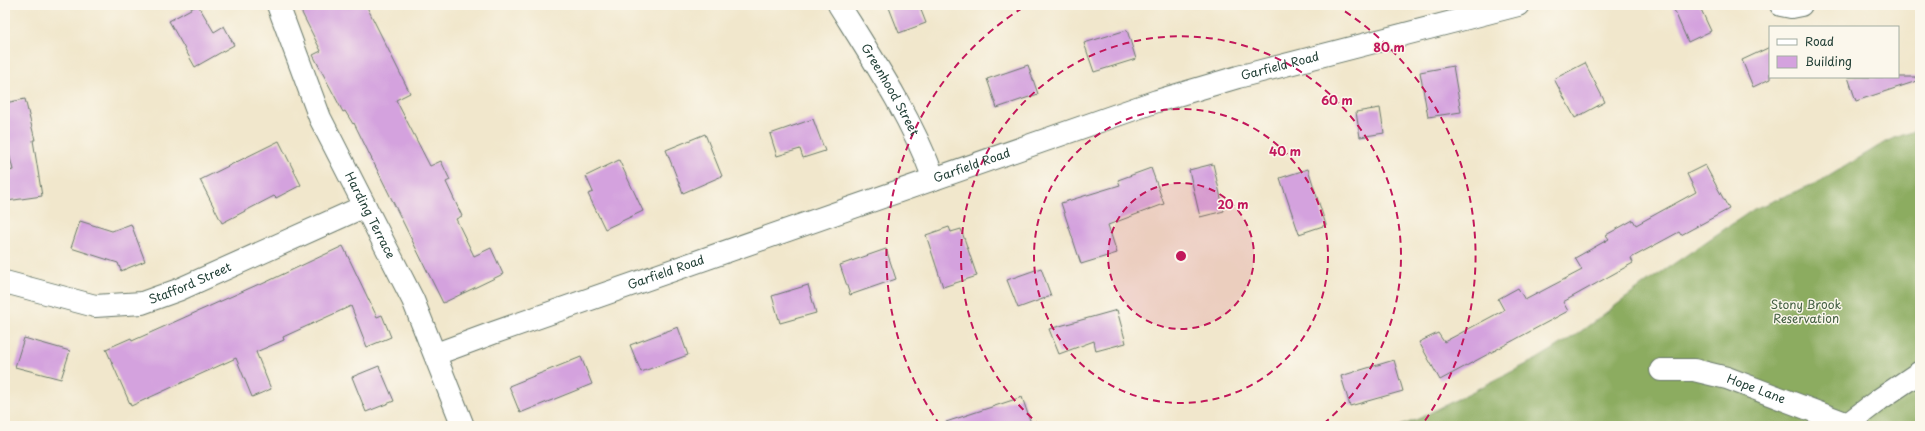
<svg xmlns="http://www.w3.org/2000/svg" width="1925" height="431" viewBox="0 0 1925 431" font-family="'Playpen Sans',sans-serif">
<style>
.forest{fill:#8cac60;stroke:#56744a}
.building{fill:#d4a2de}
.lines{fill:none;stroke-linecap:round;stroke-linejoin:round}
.street-casing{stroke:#687869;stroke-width:24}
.secondary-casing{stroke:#687869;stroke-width:24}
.street{stroke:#fff;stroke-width:22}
.secondary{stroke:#fff;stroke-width:22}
.ring{fill:none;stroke:#c2185b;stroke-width:2;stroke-dasharray:7 5}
.labels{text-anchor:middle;stroke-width:3;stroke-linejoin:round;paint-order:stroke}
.street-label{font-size:12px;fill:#1f3d34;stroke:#fbf7ec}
.park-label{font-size:12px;fill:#446042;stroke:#fbf7ec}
.centre{fill:#c2185b;stroke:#fbf7ec;stroke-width:2}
.ring-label{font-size:12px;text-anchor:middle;font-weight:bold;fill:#c2185b;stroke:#fbf7ec;stroke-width:3;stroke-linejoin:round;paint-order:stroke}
</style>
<rect width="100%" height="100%" fill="#fbf7ec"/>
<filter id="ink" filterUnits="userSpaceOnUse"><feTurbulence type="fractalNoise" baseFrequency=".025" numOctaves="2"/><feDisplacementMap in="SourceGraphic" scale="8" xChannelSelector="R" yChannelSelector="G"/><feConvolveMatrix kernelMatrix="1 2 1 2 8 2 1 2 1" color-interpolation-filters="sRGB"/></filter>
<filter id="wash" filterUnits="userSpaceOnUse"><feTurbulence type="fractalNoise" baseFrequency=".012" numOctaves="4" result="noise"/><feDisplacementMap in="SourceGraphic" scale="16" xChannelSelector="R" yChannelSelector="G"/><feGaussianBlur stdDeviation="0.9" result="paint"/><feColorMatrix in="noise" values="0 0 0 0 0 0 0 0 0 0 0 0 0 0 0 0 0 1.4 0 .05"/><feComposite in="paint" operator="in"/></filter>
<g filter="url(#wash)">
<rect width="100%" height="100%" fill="#f1e7cc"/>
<!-- forest -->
<path class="forest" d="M1916 130H1920V426H1400L1416 420 1537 359 1576 335 1650 280 1754 209 1821 181 1887 141Z"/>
<g id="blocks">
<!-- building -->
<g class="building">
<path d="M198 5 214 32 224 26 234 45 195 67 169 21Z"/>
<path d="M298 5H366L410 93 396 100 430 166 441 161 450 180 446 182 462 216 456 219 474 256 491 248 503 274 443 303 354 123 353 124 345 111 343 112 313 55 321 51Z"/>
<path d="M888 5H919L926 23 899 33Z"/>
<path d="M1672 5H1699L1711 31 1688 42Z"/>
<path d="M1127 30 1136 59 1094 72 1084 43Z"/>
<path d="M1770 47V79L1753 87 1742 60Z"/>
<path d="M1585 63 1605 102 1575 118 1554 79Z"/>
<path d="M1028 65 1038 94 997 108 987 79Z"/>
<path d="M1453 66 1461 112 1428 117 1420 72Z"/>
<path d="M1848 77H1916L1917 81 1856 101Z"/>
<path d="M25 99 35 140H33L42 196 7 201 5 172 13 170 5 137V103Z"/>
<path d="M1380 108 1384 133 1360 137 1356 112Z"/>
<path d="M813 119 825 151 803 158 800 149 777 156 770 134Z"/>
<path d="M705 134 722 176 683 193 666 150Z"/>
<path d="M279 141 301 185 276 198 274 196 222 223 200 180Z"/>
<path d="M619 160 643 211 605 229 588 194 593 192 586 176Z"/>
<path d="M1213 164 1224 211 1200 217 1189 170Z"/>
<path d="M1705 165 1729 209 1681 235 1679 232 1631 258 1633 263 1563 302 1568 311 1440 380 1419 342 1438 333 1444 342 1504 310 1498 299 1518 288 1525 300 1582 270 1575 258 1609 239 1606 235 1633 220 1636 225 1696 192 1687 174Z"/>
<path d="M1151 168 1164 204 1108 225 1117 253 1081 264 1061 203 1120 185 1118 180Z"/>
<path d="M1308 169 1326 225 1299 234 1280 178Z"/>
<path d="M80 221 112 231 131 224 145 261 121 271 118 263 71 248Z"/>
<path d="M949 227 951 232 961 229 977 276 943 287 926 235Z"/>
<path d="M343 246 377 317 382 315 391 337 367 347 351 306 283 337 284 340 256 352 271 389 252 397 236 358 131 406 106 349 131 338 132 341 259 284 260 285Z"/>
<path d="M886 249 896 279 850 295 840 265Z"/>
<path d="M1041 268 1051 296 1018 308 1007 280Z"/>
<path d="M808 285 816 313 780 323 772 296Z"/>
<path d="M1117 310 1126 343 1096 351 1094 341 1059 354 1049 329Z"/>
<path d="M678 327 688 355 641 372 630 345Z"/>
<path d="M24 338 70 351 61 379 15 367Z"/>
<path d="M581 357 592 384 520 413 509 386Z"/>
<path d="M1394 360 1403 391 1350 406 1341 376Z"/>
<path d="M379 366 394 401 366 412 352 377Z"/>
<path d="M1022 397 1032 426H946V422Z"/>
</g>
</g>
</g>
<g filter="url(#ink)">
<use href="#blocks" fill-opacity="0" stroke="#687869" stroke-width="1"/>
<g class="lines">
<defs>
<g id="street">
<path id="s1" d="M278 5 320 118 413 300 463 426"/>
<path id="s2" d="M839 5C874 61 911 117 934 179"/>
<path d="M1781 5 1791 7 1801 5"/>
<path id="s3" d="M5 282 95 306 142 303 178 290 365 206"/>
<path id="s4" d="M436 354 493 333 1157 101 1238 77 1518 5"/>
<path id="s5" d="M1661 370H1694L1727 378 1848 424"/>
</g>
<path id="secondary" d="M1845 426 1880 399 1920 372"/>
</defs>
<!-- street casing -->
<use href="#street" class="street-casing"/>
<!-- secondary casing -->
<use href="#secondary" class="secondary-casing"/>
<!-- street -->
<use href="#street" class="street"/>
<!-- secondary -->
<use href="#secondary" class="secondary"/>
</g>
</g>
<!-- distance rings -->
<circle cx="1181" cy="256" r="73" fill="#c2185b" fill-opacity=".12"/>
<g class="ring">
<circle cx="1181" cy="256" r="73"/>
<circle cx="1181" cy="256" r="147"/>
<path d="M1041 426A220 220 0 1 1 1321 426"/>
<path d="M940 425A294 294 0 0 1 1027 5M1335 5A294 294 0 0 1 1422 425"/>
</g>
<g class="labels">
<!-- street labels -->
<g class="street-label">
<text dy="4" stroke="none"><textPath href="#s4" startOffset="892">Garfield Road</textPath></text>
<text dy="4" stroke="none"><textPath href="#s2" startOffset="99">Greenhood Street</textPath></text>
<text dy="4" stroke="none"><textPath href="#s4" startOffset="568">Garfield Road</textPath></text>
<text dy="4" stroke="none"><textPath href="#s1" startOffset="230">Harding Terrace</textPath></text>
<text dy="4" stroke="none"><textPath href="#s4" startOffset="244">Garfield Road</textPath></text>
<text dy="4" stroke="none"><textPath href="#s3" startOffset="192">Stafford Street</textPath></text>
<text dy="4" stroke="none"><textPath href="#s5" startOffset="98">Hope Lane</textPath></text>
</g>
<!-- park labels -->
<g class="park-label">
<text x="1806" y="309">Stony Brook<tspan x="1806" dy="14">Reservation</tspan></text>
</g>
</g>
<circle cx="1181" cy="256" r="6" class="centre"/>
<g class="ring-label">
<text x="1389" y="52">80 m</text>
<text x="1337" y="105">60 m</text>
<text x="1285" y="156">40 m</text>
<text x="1233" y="209">20 m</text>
</g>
<!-- margin -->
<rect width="1925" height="431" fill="none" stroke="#fbf7ec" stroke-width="20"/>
<!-- legend -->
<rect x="1769" y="26" width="130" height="52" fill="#fbf7ec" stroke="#a3ada2"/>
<rect x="1777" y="39" width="20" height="6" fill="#ffffff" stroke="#a3ada2"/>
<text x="1805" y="46" font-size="12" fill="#1f3d34">Road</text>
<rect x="1777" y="56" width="20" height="12" fill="#d4a2de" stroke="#a3ada2"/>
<text x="1805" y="66" font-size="12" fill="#1f3d34">Building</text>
</svg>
